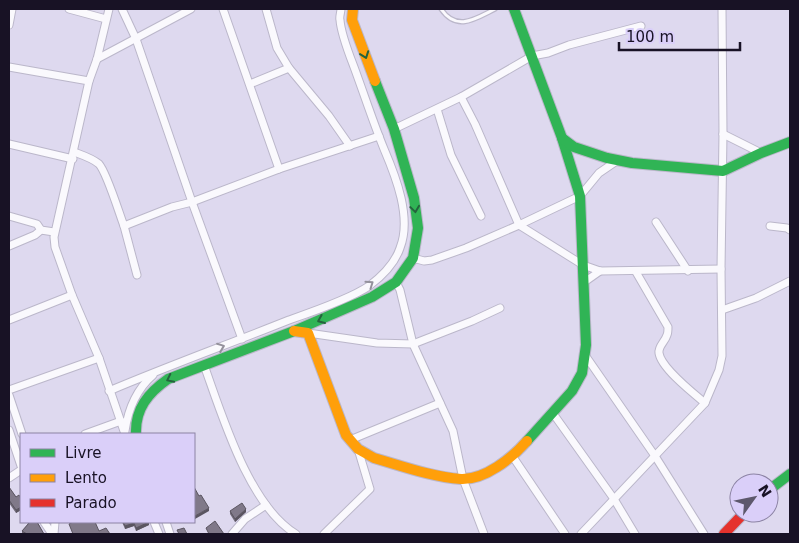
<svg xmlns="http://www.w3.org/2000/svg" width="799" height="543" viewBox="0 0 799 543" font-family="'DejaVu Sans',sans-serif">
<style>
.lines{fill:none;stroke-linecap:round;stroke-linejoin:round}
.lane-casing{stroke:#bbb7ca;stroke-width:5.5}
.street-casing{stroke:#bbb7ca;stroke-width:9}
.fast-casing{stroke:#bbb7ca;stroke-width:12}
.slow-casing{stroke:#bbb7ca;stroke-width:12}
.jam-casing{stroke:#bbb7ca;stroke-width:12}
.lane{stroke:#faf9fd;stroke-width:3}
.street{stroke:#faf9fd;stroke-width:7}
.fast{stroke:#30b455;stroke-width:10}
.slow{stroke:#ff9f0a;stroke-width:10}
.jam{stroke:#e5322d;stroke-width:10}
.wall{fill:#6e6876}
.shaded-wall{fill:#5a5560}
.building{fill:#807989;stroke:#5a5560}
.oneway{stroke:#24633d}
.oneway2{stroke:#94919c}
</style>
<rect width="100%" height="100%" fill="#ded9ef"/>
<g class="lines">
<defs>
<path id="lane" d="M441 9C457 32 475 19 495 9"/>
<g id="street">
<path d="M69 9 106 19"/>
<path d="M109 9 97 59 89 81 54 237 55 247 72 295 99 358 125 434"/>
<path d="M122 9 136 39 192 202 242 339"/>
<path d="M223 9 279 169"/>
<path d="M266 9 277 48 289 68"/>
<path d="M9 25 12 9"/>
<path d="M97 59 191 9"/>
<path d="M9 67 89 81"/>
<path d="M250 84 289 68 329 116 350 146"/>
<path d="M461 97 475 124 519 225 583 265 600 271 721 269"/>
<path d="M437 109 451 155 481 216"/>
<path d="M394 129 461 97 532 56 548 53 569 45 641 26"/>
<path d="M723 134 761 153"/>
<path d="M9 144 73 159"/>
<path d="M74 152C82 155 92 158 99 164 107 173 119 213 124 226L172 207 192 202 279 169 379 136"/>
<path d="M9 216 37 224 41 230 54 232"/>
<path d="M656 222 688 271"/>
<path d="M124 226 137 275"/>
<path d="M770 226 787 228 790 230"/>
<path d="M9 246 35 235 41 230"/>
<path d="M413 258 424 261 432 260 466 248 519 225 580 196 599 173 618 160"/>
<path d="M636 272 668 327C668 330 668 333 667 335 665 342 658 346 659 353 661 368 693 393 705 403"/>
<path d="M396 282 400 290 413 344 453 431 463 479 484 534"/>
<path d="M583 283 600 271"/>
<path d="M722 310 756 298 790 281"/>
<path d="M9 320 72 295"/>
<path d="M308 333 377 343 413 344 472 321 500 308"/>
<path d="M585 355 655 456 704 534"/>
<path d="M204 365C222 415 249 506 296 534"/>
<path d="M9 390 99 358"/>
<path d="M109 391C168 366 229 344 289 320 312 312 350 299 369 286 381 277 395 263 400 248 412 218 396 177 384 149 373 122 364 94 354 67 349 54 341 34 340 20 339 17 341 12 341 9"/>
<path d="M9 395 22 434"/>
<path d="M552 412 614 499 635 534"/>
<path d="M9 430 21 466"/>
<path d="M125 431C128 410 137 389 153 375"/>
<path d="M85 434 121 421"/>
<path d="M350 440 440 403"/>
<path d="M513 457 565 534"/>
<path d="M9 478 21 470"/>
<path d="M44 522 52 534"/>
<path d="M154 522 159 534"/>
<path d="M166 522 170 534"/>
<path d="M54 534 55 522"/>
<path d="M232 534 245 519 266 505"/>
<path d="M324 534 370 489 358 449"/>
<path d="M581 534 705 403 719 370 722 356 721 269 723 134 722 9"/>
</g>
<g id="fast">
<path d="M514 9 562 138 580 196 586 345 582 373 572 391 527 441"/>
<path d="M562 138 574 147 607 158 632 163 723 171 761 153 790 142"/>
<path d="M136 434C135 409 148 393 168 379L294 331 372 297 396 282 413 258 418 228 414 198 394 129 375 81"/>
<path d="M769 490 790 474"/>
</g>
<g id="slow">
<path d="M353 9 352 20 375 81"/>
<path d="M294 331 308 333 346 435 358 449 374 458C402 466 432 477 461 479 485 480 512 458 527 441"/>
</g>
<path id="jam" d="M724 534 744 513"/>
</defs>
<!-- lane casing -->
<use href="#lane" class="lane-casing"/>
<!-- street casing -->
<use href="#street" class="street-casing"/>
<!-- fast casing -->
<use href="#fast" class="fast-casing"/>
<!-- slow casing -->
<use href="#slow" class="slow-casing"/>
<!-- jam casing -->
<use href="#jam" class="jam-casing"/>
<!-- lane -->
<use href="#lane" class="lane"/>
<!-- street -->
<use href="#street" class="street"/>
<!-- fast -->
<use href="#fast" class="fast"/>
<!-- slow -->
<use href="#slow" class="slow"/>
<!-- jam -->
<use href="#jam" class="jam"/>
</g>
<!-- wall -->
<g class="wall">
<path d="M9 487 16 497 21 499V510L16 513 9 503V504Z"/>
<path d="M230 511 246 512 235 522 230 514Z"/>
<path d="M27 522H39L38 523 44 534H23L22 533V531L28 524Z"/>
<path d="M122 522H149V525L136 531 134 526 125 529Z"/>
</g>
<!-- shaded-wall -->
<g class="shaded-wall">
<path d="M21 507V510L16 513V510Z"/>
<path d="M209 508V511L195 519V516Z"/>
<path d="M246 509V512L235 522V519Z"/>
<path d="M149 522V525L136 531V528Z"/>
<path d="M134 523V526L125 529V526Z"/>
</g>
<!-- building -->
<g class="building">
<path d="M9 487 16 497 19 495 21 499V507L16 510 9 500V501Z"/>
<path d="M194 487 199 496 201 495 209 508 195 516 194 514Z"/>
<path d="M242 503 246 509 235 519 230 511Z"/>
<path d="M215 521 224 534H209L206 528Z"/>
<path d="M29 522H37L44 534H27L22 531 29 523Z"/>
<path d="M73 522H95L99 531 106 528 110 534H73L69 524Z"/>
<path d="M123 522H149L136 528 134 523 125 526Z"/>
<path d="M184 528 187 534H179L177 530Z"/>
</g>
<!-- one-way arrows -->
<defs><path id="oneway-chevron" d="M-2-3.5L2.5 0L-2 3.5" fill="none" stroke-width="1.6" stroke-linecap="round" stroke-linejoin="round" transform="scale(1.25)"/></defs>
<g class="oneway">
<use href="#oneway-chevron" transform="translate(365 55) rotate(70)"/>
<use href="#oneway-chevron" transform="translate(415 209) rotate(82)"/>
<use href="#oneway-chevron" transform="translate(321 320) rotate(157)"/>
<use href="#oneway-chevron" transform="translate(170 379) rotate(154)"/>
</g>
<g class="oneway2">
<use href="#oneway-chevron" transform="translate(370 284) rotate(-35)"/>
<use href="#oneway-chevron" transform="translate(221 347) rotate(-21)"/>
</g>
<!-- border -->
<rect width="799" height="543" fill="none" stroke="#181225" stroke-width="20"/>
<!-- legend -->
<rect x="20" y="433" width="175" height="90" fill="#dacff9" stroke="#8c83a4"/>
<rect x="30" y="449" width="25" height="8" fill="#30b455" stroke="#8c83a4"/>
<text x="65" y="458" font-size="15" fill="#181225">Livre</text>
<rect x="30" y="474" width="25" height="8" fill="#ff9f0a" stroke="#8c83a4"/>
<text x="65" y="483" font-size="15" fill="#181225">Lento</text>
<rect x="30" y="499" width="25" height="8" fill="#e5322d" stroke="#8c83a4"/>
<text x="65" y="508" font-size="15" fill="#181225">Parado</text>
<!-- north arrow -->
<g transform="translate(754 498) rotate(57)"><circle r="24" fill="#dacff9" stroke="#8c83a4"/>
<path d="M0-4L9 19L0 12L-9 19Z" fill="#5d586c"/>
<text y="-8" font-size="14" font-weight="bold" text-anchor="middle" fill="#181225">N</text>
</g>
<!-- scale -->
<path d="M619 42v8h121v-8" fill="none" stroke="#181225" stroke-width="2.5"/>
<text x="626" y="42" font-size="15" fill="#181225" stroke="#dacff9" stroke-width="4" paint-order="stroke">100 m</text>
</svg>
